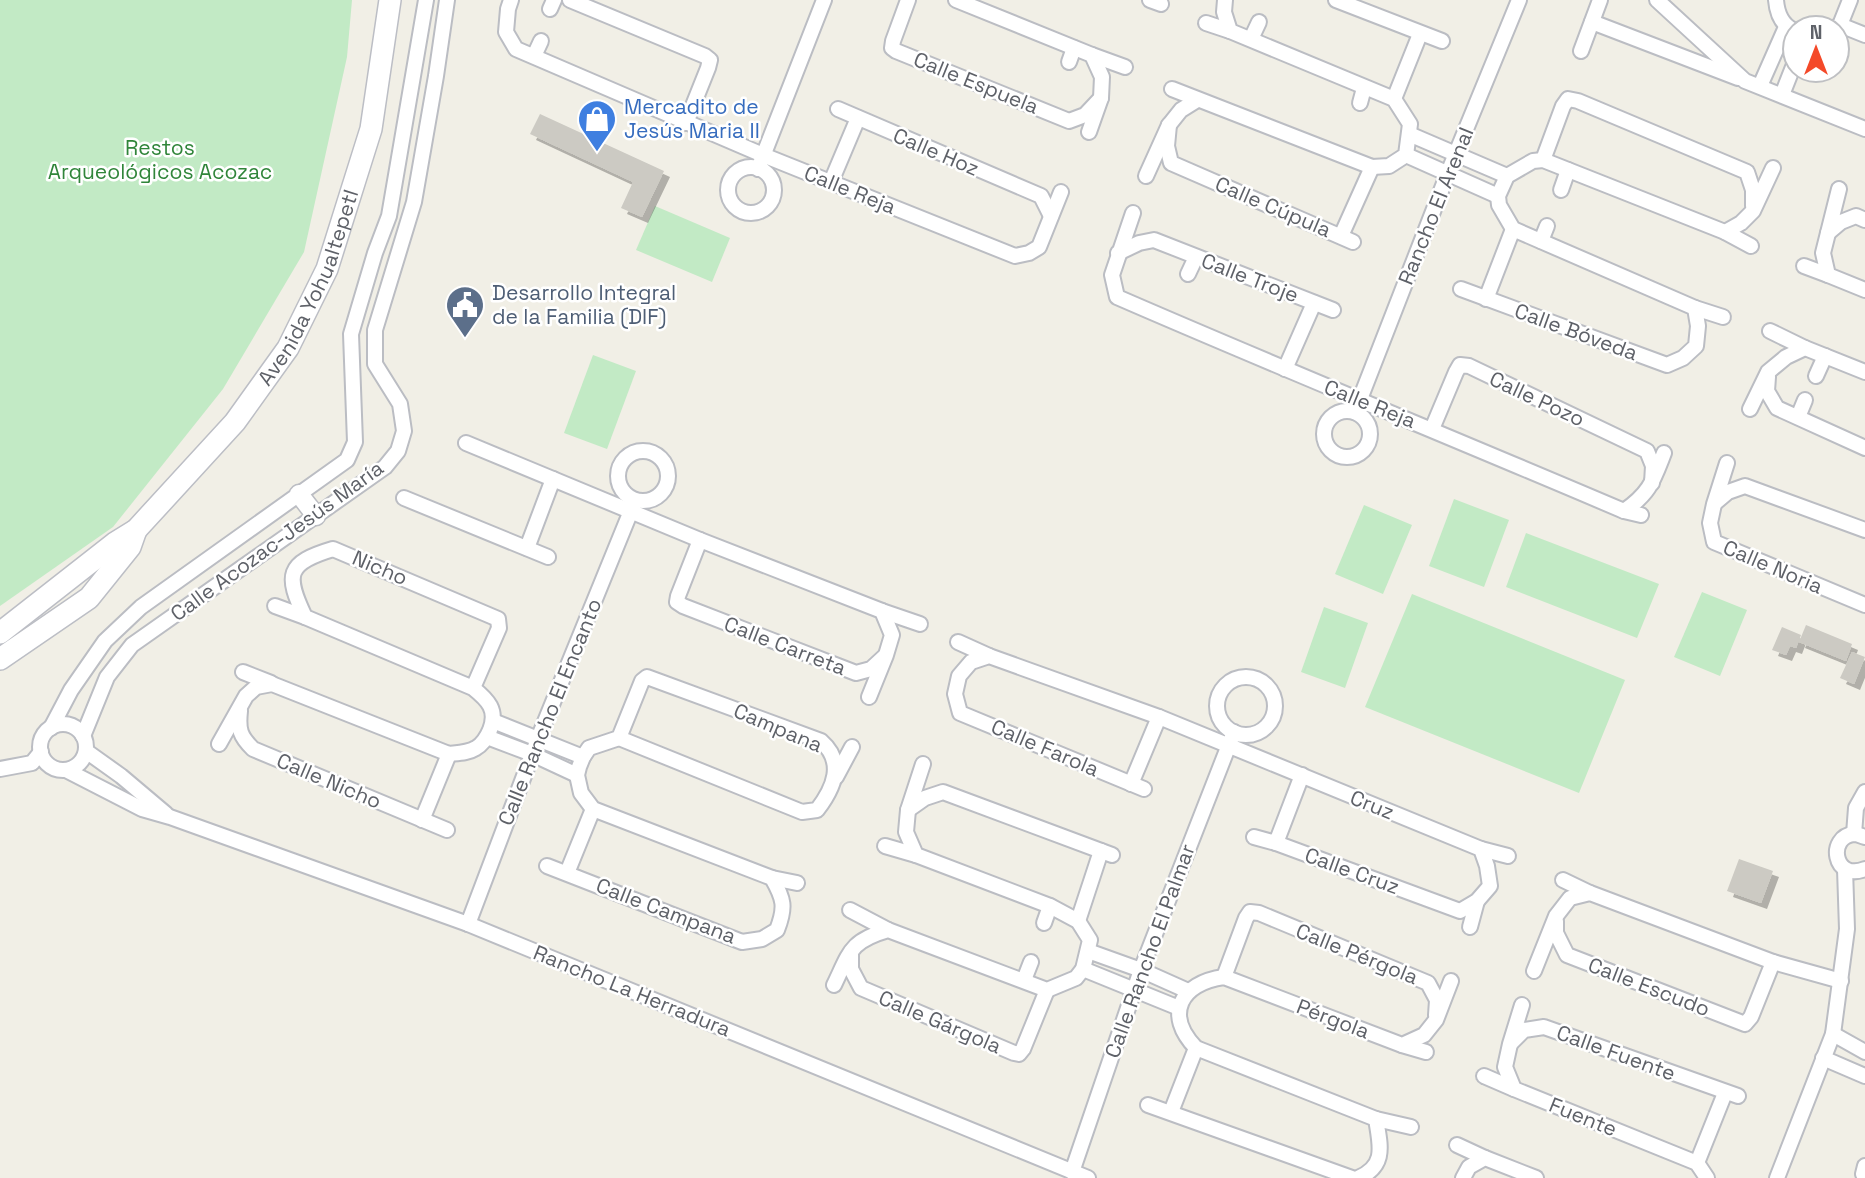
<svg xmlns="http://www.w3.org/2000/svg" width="1865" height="1178" viewBox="0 0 1865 1178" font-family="'Space Grotesk',sans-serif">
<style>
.green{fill:#c2eac5}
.building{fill:#cccac3;filter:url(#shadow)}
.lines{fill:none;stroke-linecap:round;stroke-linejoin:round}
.minor-casing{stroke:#bbbdc3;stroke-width:18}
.tertiary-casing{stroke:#bbbdc3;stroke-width:21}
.secondary-casing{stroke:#bcbec5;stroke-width:24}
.minor{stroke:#fff;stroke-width:14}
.tertiary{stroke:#fff;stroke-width:18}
.secondary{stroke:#fff;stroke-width:21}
.labels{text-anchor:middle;stroke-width:5;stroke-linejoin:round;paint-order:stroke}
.street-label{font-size:21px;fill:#5e6168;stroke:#fff}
.shop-label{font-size:21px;fill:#366cbe;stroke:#fff;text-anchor:start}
.park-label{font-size:21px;fill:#30853a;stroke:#fff}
.service-label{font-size:21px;fill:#4e5e75;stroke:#fff;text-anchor:start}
</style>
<defs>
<filter id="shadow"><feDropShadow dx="6" dy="6" stdDeviation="0" flood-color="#0004"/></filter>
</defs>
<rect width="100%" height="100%" fill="#f1efe6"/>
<!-- green -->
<g class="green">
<path d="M0 0H352L347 57 304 252 223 389 113 527 0 606Z"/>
<path d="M655 206 730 238 712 282 636 250Z"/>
<path d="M593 355 636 371 607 449 564 433Z"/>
<path d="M1454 499 1509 520 1484 587 1429 566Z"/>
<path d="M1364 505 1412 525 1383 594 1335 574Z"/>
<path d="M1526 533 1659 584 1637 638 1506 587Z"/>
<path d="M1702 592 1747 610 1720 676 1674 657Z"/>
<path d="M1412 594 1625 680 1579 793 1365 707Z"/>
<path d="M1324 607 1368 623 1345 688 1301 672Z"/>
</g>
<!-- building -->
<g class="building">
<path d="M540 114 664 171 642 217 621 208 633 182 530 134Z"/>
<path d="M1806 625 1852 644 1846 661 1799 642Z"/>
<path d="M1782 627 1801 635 1796 648 1790 646 1786 655 1772 650Z"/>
<path d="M1852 652 1865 657 1854 684 1840 678Z"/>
<path d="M1739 859 1773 871 1761 903 1727 891Z"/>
</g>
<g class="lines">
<defs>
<g id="minor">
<path d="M511 0 508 9 506 32 516 49 763 155 1015 256 1029 253 1039 247 1061 192"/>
<path d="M570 0 705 56 710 60 708 68 686 123"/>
<path d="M908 0 893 41 892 48 896 51 1069 121 1085 115 1101 98"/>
<path d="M956 0 1092 55 1102 77 1101 98 1089 132"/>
<path d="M1150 0 1161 4"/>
<path d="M1336 0 1442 41"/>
<path d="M1657 0 1745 81 1865 129"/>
<path d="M1776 0C1777 13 1781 24 1793 30"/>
<path d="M550 9 554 0"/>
<path d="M1592 22 1738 78"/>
<path d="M1206 23 1230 31"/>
<path d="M1840 25 1865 35"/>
<path d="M1834 28 1840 25 1850 0"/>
<path d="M1251 39 1259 22"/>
<path d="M1581 51 1600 0"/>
<path d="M1092 55 1125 67"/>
<path d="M534 56 541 41"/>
<path d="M1069 62 1074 48"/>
<path d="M1760 86 1786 27"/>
<path d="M1172 89 1372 167 1389 166 1406 155 1410 124 1394 99 1230 31 1224 12 1225 0"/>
<path d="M1782 95 1795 62"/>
<path d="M1394 99 1420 34"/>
<path d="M1360 103 1364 88"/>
<path d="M838 109 1041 196 1051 216"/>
<path d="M1169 125 1167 146 1171 163 1353 242"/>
<path d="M1409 134 1507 176"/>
<path d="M1406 155 1498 196"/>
<path d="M1543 160 1563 106 1568 99 1578 101 1747 172 1753 190V206"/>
<circle cx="751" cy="190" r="23"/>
<path d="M758 169 824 0"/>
<path d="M1146 176 1169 125 1181 110 1197 100"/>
<path d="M831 182 858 118"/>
<path d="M1839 189 1823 253 1828 275 1865 290"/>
<path d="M1561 190 1568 170"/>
<path d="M1133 213 1112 275 1117 297C1285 370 1455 439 1624 511L1641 515"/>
<path d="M1725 232 1751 246"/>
<path d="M1828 233 1841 222 1856 216 1865 220"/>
<path d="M1341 236 1372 167"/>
<path d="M1541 241 1547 226"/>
<path d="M1118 253 1139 243 1154 240 1333 310"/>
<path d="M1804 266 1828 275"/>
<path d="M1188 274 1196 257"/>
<path d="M1461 289 1667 365 1683 358 1696 346 1698 326 1695 308 1513 229 1499 205 1498 196 1507 176 1533 161 1543 160 1725 232 1741 223 1753 211 1773 168"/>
<path d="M1486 299 1513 229"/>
<path d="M1695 308 1723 317"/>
<path d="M1770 331 1805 348"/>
<path d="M1285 369 1314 303"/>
<path d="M1816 376 1825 356"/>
<path d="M1768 377 1767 391 1777 408 1865 448"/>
<path d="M1750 409 1768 372 1786 357 1805 348 1865 372"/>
<circle cx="1347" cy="434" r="23"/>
<path d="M1355 412 1448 173 1519 0"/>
<path d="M1798 417 1805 400"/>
<path d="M1432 429 1456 372 1460 365 1469 366 1647 451 1653 466 1652 483"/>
<path d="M466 443 700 540 882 611 892 635 886 655 869 697"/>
<circle cx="643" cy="476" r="25"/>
<path d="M1727 463 1714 504 1710 523 1714 542 1865 605"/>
<path d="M404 498 548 557"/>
<path d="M1715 503 1728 492 1745 486 1865 530"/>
<path d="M1624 511C1650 493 1653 481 1664 453"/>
<path d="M700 540 678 596 677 602 683 606 856 673 871 669 884 657"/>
<path d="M527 548 553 479"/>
<path d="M275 606 305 617"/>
<path d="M882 611 920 624"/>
<path d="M958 642 989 656"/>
<path d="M243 672 271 683"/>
<circle cx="1246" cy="706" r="29"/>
<path d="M240 711C238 730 240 736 253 749L447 830"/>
<path d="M493 721 583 757"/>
<circle cx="63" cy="747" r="23"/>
<path d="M51 728 71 690 105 641 141 607 347 460 355 442 351 334 375 253 389 216 426 0"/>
<path d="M83 736 107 677 132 645 385 467 398 451 404 431 400 404 375 364V330L414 202 436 76 447 0"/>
<path d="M487 737 532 754 577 775"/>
<path d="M219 744 246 696 256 687 272 684 449 754C459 753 468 753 476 748 483 744 487 737 490 730 498 710 488 700 473 688L305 617C285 575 286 563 333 549L498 619 499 628 473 688"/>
<path d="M86 751 121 776 166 814"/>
<path d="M0 769 32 763 41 752"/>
<path d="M66 770 142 809 170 817 468 924 1088 1178"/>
<path d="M836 777 852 747"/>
<path d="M1131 784 1159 717"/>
<path d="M1144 789 960 713 955 694 959 676 971 662 989 656 1159 717 1481 849 1487 866 1490 886 1477 901 1460 911 1276 843 1254 837"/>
<path d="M908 810 925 798 943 792 1112 855"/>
<path d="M422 820 449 754"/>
<path d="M1854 834 1856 808 1865 792"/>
<path d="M1865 837C1861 836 1858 834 1854 834 1827 836 1833 882 1865 869"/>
<path d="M1276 843 1302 775"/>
<path d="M885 846 916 855"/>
<path d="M1481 849 1508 856"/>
<path d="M547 866 742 942 762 939 777 930C786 907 784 899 772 878L593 809 581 793 577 775 579 767 583 757 589 748 619 738 802 812 817 810C834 788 845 762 821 741L647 677 642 681 619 738"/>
<path d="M567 873 593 809"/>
<path d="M772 878 797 883"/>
<path d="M1563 880 1590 893"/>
<path d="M850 910 888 930"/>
<path d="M1078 921 1101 851"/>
<path d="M1556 921V933L1567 955 1745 1024 1751 1017 1773 962"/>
<path d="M1044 923 1050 906"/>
<path d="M468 924 538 739 635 501"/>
<path d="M1470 927 1477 901"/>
<path d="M1088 951 1141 970 1188 991"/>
<path d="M851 953V969L861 988 1014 1053 1019 1054 1023 1049 1047 990"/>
<path d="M1083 969 1179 1008"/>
<path d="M1534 971 1556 916 1570 898 1590 893 1773 962 1841 981"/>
<path d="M1224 977 1246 918 1250 912 1259 913 1428 983 1437 1000 1436 1015"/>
<path d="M1024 980 1031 962"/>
<path d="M834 985C850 952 850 941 888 930L1047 990 1076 978 1083 969 1090 940 1078 921 1050 906 916 855 906 832 908 810 923 764"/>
<path d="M1522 1005 1510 1044 1505 1067 1514 1089 1697 1163 1707 1178"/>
<path d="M1833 1034 1865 1052"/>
<path d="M1511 1043 1524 1030 1544 1027 1738 1096"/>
<path d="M1402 1045 1426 1052"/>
<path d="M1823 1058 1865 1076"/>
<path d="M1484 1076 1514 1089"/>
<path d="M1148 1105 1352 1178"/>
<path d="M1171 1112 1196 1048"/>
<path d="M1376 1119 1411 1127"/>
<path d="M1457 1145 1485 1158"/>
<path d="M1697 1163 1725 1093"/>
<path d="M1865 1166 1863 1174 1865 1177"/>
<path d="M1072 1172 1141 970 1234 732"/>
<path d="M1358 1178C1387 1166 1380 1145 1376 1119L1196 1048C1164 1015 1180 983 1224 977L1402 1045 1424 1035 1436 1020 1451 981"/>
<path d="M1463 1178 1469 1167 1485 1158 1536 1178"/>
<path d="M1777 1178 1833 1034 1847 929 1845 869"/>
</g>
<path id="tertiary" d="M299 494 316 516"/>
<g id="secondary">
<path id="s1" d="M0 633 115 543 136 530 235 422 288 348 327 269 371 129 390 0"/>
<path d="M0 659 89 598 130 547 136 530"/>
</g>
</defs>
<!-- minor casing -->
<use href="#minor" class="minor-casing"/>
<!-- tertiary casing -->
<use href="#tertiary" class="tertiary-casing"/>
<!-- secondary casing -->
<use href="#secondary" class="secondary-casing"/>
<!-- minor -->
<use href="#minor" class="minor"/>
<!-- tertiary -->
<use href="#tertiary" class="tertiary"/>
<!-- secondary -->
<use href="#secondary" class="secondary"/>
</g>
<!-- icons -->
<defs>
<symbol id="shop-pin" viewBox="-11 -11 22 30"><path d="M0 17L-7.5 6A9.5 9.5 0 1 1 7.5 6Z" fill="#3f7fe0" stroke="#fff"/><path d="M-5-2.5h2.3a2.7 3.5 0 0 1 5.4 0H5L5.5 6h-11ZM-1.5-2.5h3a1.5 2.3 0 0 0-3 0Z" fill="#fff"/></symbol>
<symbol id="civic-pin" viewBox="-11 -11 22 30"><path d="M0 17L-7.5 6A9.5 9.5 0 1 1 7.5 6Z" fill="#5c6f8a" stroke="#fff"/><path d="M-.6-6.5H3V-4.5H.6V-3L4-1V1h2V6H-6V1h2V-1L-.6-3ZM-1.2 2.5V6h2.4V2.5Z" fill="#fff"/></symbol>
</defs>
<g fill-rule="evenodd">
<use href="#shop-pin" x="575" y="97" width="44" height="60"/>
<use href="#civic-pin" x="443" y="283" width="44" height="60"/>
</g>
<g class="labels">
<!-- street labels -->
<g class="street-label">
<text transform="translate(976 83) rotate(22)" y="7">Calle Espuela</text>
<text transform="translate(936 152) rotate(23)" y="7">Calle Hoz</text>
<text transform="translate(850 190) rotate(22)" y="7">Calle Reja</text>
<text transform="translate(1436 206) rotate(-68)" y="7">Rancho El Arenal</text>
<text transform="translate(1273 207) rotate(23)" y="7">Calle Cúpula</text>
<text transform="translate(1250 278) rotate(21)" y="7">Calle Troje</text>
<text dy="7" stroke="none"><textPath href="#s1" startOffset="472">Avenida Yohualtepetl</textPath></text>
<text transform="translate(1576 332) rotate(20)" y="7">Calle Bóveda</text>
<text transform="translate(1537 399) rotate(25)" y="7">Calle Pozo</text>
<text transform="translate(1370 404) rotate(22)" y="7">Calle Reja</text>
<text transform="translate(277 541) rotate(-36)" y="7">Calle Acozac-Jesús María</text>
<text transform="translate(1773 567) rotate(23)" y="7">Calle Noria</text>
<text transform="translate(380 568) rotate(23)" y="7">Nicho</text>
<text transform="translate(785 646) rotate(21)" y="7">Calle Carreta</text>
<text transform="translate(550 712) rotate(-68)" y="7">Calle Rancho El Encanto</text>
<text transform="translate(778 728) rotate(23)" y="7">Campana</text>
<text transform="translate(1045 748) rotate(23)" y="7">Calle Farola</text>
<text transform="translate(329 781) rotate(23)" y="7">Calle Nicho</text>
<text transform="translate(1372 805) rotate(22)" y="7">Cruz</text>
<text transform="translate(1352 871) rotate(20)" y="7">Calle Cruz</text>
<text transform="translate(666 911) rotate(21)" y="7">Calle Campana</text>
<text transform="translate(1150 951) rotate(-70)" y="7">Calle Rancho El Palmar</text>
<text transform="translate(1357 954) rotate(22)" y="7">Calle Pérgola</text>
<text transform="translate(1649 987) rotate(21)" y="7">Calle Escudo</text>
<text transform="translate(632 991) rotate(22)" y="7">Rancho La Herradura</text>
<text transform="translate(1333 1019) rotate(21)" y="7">Pérgola</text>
<text transform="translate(940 1022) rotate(23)" y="7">Calle Gárgola</text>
<text transform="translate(1616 1053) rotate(20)" y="7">Calle Fuente</text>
<text transform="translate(1583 1117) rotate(22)" y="7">Fuente</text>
</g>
<!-- shop labels -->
<g class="shop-label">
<text x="624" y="114">Mercadito de<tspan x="624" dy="24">Jesús Maria II</tspan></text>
</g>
<!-- park labels -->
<g class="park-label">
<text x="160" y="155">Restos<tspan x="160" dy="24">Arqueológicos Acozac</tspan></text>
</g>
<!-- service labels -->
<g class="service-label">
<text x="492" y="300">Desarrollo Integral<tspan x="492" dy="24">de la Familia (DIF)</tspan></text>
</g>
</g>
<!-- north arrow -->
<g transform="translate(1816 49)"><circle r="33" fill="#ffffff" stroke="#bfc0c3" stroke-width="2"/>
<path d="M0-5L12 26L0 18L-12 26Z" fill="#f44929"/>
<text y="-10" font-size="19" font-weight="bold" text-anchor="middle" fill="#5e6168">N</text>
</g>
</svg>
